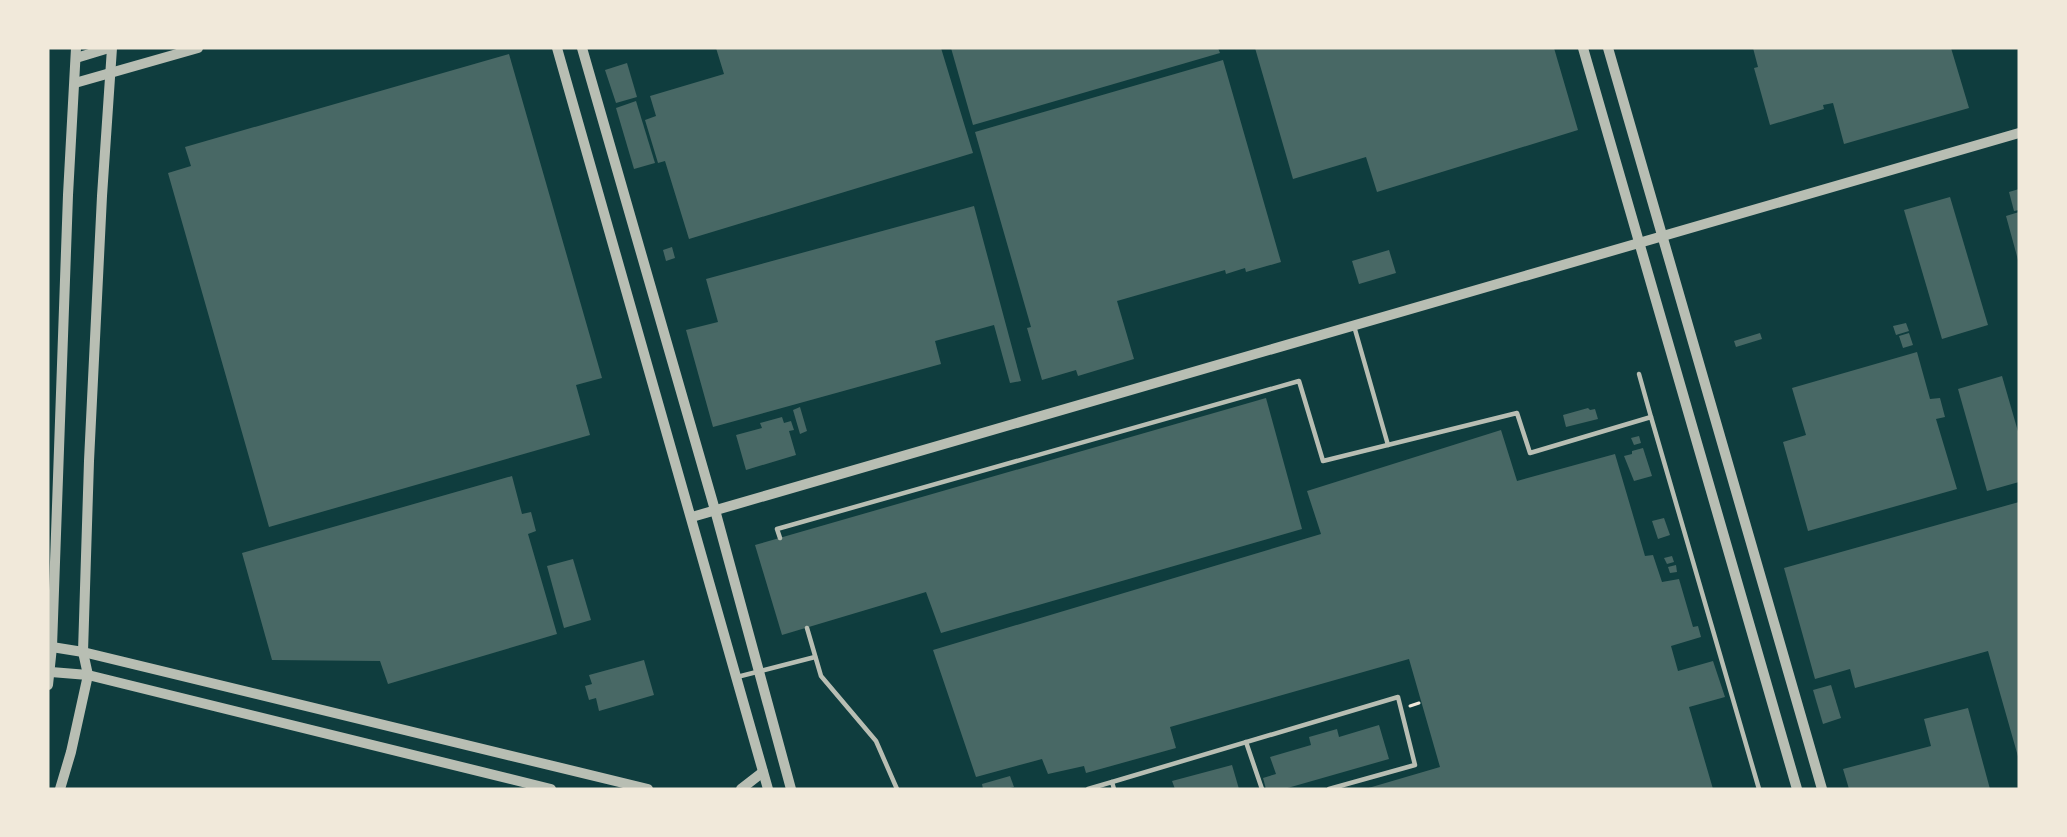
<svg xmlns="http://www.w3.org/2000/svg" width="2067" height="837" viewBox="0 0 2067 837" font-family="'Public Sans',sans-serif">
<style>
.building{fill:#486865}
.lines{fill:none;stroke-linecap:round;stroke-linejoin:round}
.path{stroke:#f1e9da;stroke-width:3}
.service{stroke:#b8beb3;stroke-width:4.5}
.tertiary{stroke:#b8beb3;stroke-width:10}
</style>
<rect width="100%" height="100%" fill="#0f3d3e"/>
<!-- building -->
<g class="building">
<path d="M716 48H941L973 153 689 239 665 161 658 163 645 120 656 116 650 96 724 74Z"/>
<path d="M951 48H1218L1220 53 973 125Z"/>
<path d="M1255 48H1554L1578 130 1377 192 1366 157 1293 179Z"/>
<path d="M1753 48H1951L1969 108 1844 144 1833 103 1823 105 1824 109 1770 125 1754 68 1758 67Z"/>
<path d="M509 54 602 378 576 385 590 435 269 527 168 173 191 166 185 147Z"/>
<path d="M1223 60 1281 262 1246 272 1245 268 1226 274 1225 270 1117 301 1134 359 1078 376 1076 370 1042 380 1027 328 1031 327 975 132Z"/>
<path d="M627 63 637 97 616 103 605 70Z"/>
<path d="M636 101 655 163 634 169 616 108Z"/>
<path d="M2019 189V210L2014 211 2009 192Z"/>
<path d="M1950 197 1988 325 1942 339 1904 210Z"/>
<path d="M974 206 1021 381 1010 383 994 325 935 341 941 364 713 427 686 330 718 322 706 279Z"/>
<path d="M2019 212V260H2018L2006 216Z"/>
<path d="M672 247 675 258 666 261 663 250Z"/>
<path d="M1389 250 1396 273 1359 284 1352 261Z"/>
<path d="M1906 323 1909 331 1896 335 1893 326Z"/>
<path d="M1760 333 1762 339 1736 347 1734 341Z"/>
<path d="M1909 333 1913 345 1903 348 1899 336Z"/>
<path d="M1917 352 1930 399 1940 398 1945 417 1936 419 1957 489 1808 531 1783 442 1806 435 1792 388Z"/>
<path d="M2002 376 2019 435V482L1987 491 1958 389Z"/>
<path d="M1266 398 1302 529 941 633 926 592 782 635 755 545Z"/>
<path d="M800 407 807 431 800 434 793 410Z"/>
<path d="M1588 408 1590 410 1595 409 1598 419 1566 427 1563 415Z"/>
<path d="M782 417 784 423 791 421 794 430 789 431 796 455 746 470 736 435 762 428 760 423Z"/>
<path d="M1501 430 1517 481 1615 454 1645 556 1653 555 1662 582 1679 579 1693 627 1698 626 1701 637 1671 646 1678 671 1713 661 1725 697 1689 707 1713 789H1365L1440 767 1409 659 1170 727 1176 748 1086 773 1084 766 1048 774 1042 759 976 777 933 650 1321 534 1307 491Z"/>
<path d="M1639 436 1641 443 1634 445 1631 438Z"/>
<path d="M1643 448 1652 476 1634 481 1624 456 1632 454V451Z"/>
<path d="M512 476 522 514 531 512 536 531 528 534 557 634 388 684 380 661 272 660 242 553Z"/>
<path d="M2019 502V760L1988 651 1855 688 1850 669 1815 679 1784 568Z"/>
<path d="M1664 518 1670 535 1658 539 1652 521Z"/>
<path d="M1672 556 1674 562 1667 564 1664 558Z"/>
<path d="M573 559 591 620 564 628 547 566Z"/>
<path d="M1676 565 1677 572 1670 573 1668 567Z"/>
<path d="M644 660 654 695 599 711 596 698 589 700 585 686 592 684 589 675Z"/>
<path d="M1831 685 1841 718 1823 724 1813 690Z"/>
<path d="M1968 708 1990 789H1849L1843 769 1931 746 1924 719Z"/>
<path d="M1379 725 1389 759 1284 789H1266L1263 778 1276 774 1270 757 1311 745 1309 737 1337 729 1339 737Z"/>
<path d="M1232 765 1239 789H1175L1172 781Z"/>
<path d="M1010 776 1014 787 1007 789H983L982 784Z"/>
</g>
<g class="lines">
<!-- path -->
<path class="path" d="M1410 706 1419 703"/>
<!-- service -->
<g class="service">
<path d="M1354 326 1388 445"/>
<path d="M1639 374 1651 417"/>
<path d="M780 538 777 529 1299 381 1323 461 1517 413 1530 453 1651 417 1759 789"/>
<path d="M807 628 821 676 876 741 897 789"/>
<path d="M737 677 815 657"/>
<path d="M1246 742 1262 789"/>
<path d="M1112 782 1398 697 1415 765 1329 789"/>
<path d="M1088 789 1112 782 1114 789"/>
</g>
<!-- tertiary -->
<g class="tertiary">
<path d="M557 48 768 789"/>
<path d="M582 48 715 510 791 789"/>
<path d="M1583 48 1797 789"/>
<path d="M1608 48 1822 789"/>
<path d="M76 58 109 48"/>
<path d="M75 83 198 48"/>
<path d="M692 517 2019 133"/>
<path d="M52 647 83 652 648 789"/>
<path d="M51 672 88 675 551 789"/>
<path d="M48 685 52 647 68 195 76 48"/>
<path d="M60 789 71 752 88 675 83 652 89 461 102 196 112 48"/>
<path d="M741 789 763 772"/>
</g>
</g>
<!-- border -->
<rect width="2067" height="837" fill="none" stroke="#f1e9da" stroke-width="99"/>
</svg>
